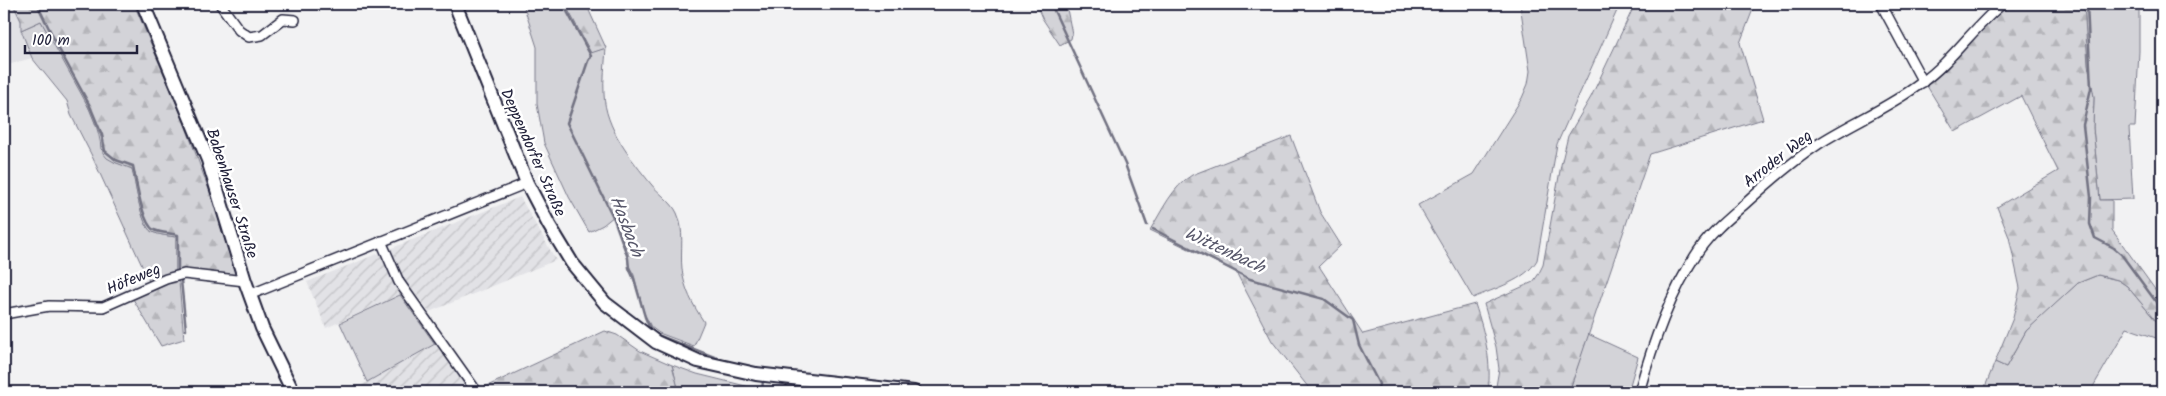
<svg xmlns="http://www.w3.org/2000/svg" width="2166" height="396" viewBox="0 0 2166 396" font-family="Kalam,sans-serif">
<style>
.built{fill:#e2e2e6}
.industrial{fill:url(#industrial-furrows)}
.green{fill:#d3d3d8;stroke:#7a7a8a}
.forest{fill:url(#forest-firs);stroke:#7a7a8a}
.lines{fill:none;stroke-linecap:round;stroke-linejoin:round}
.stream{stroke:#727282;stroke-width:2.5}
.street-casing{stroke:#22223b;stroke-width:12}
.secondary-casing{stroke:#22223b;stroke-width:16}
.street{stroke:#fff;stroke-width:9}
.secondary{stroke:#fff;stroke-width:12}
.labels{text-anchor:middle;stroke-width:5;stroke-linejoin:round;paint-order:stroke}
.street-label{font-size:16px;fill:#22223b;stroke:#fff}
.water-label{font-size:18px;font-style:italic;fill:#58586b;stroke:#fff}
</style>
<defs>
<pattern id="industrial-furrows" width="10" height="10" patternUnits="userSpaceOnUse" patternTransform="scale(1.25)"><rect width="10" height="10" fill="#e2e2e6"/><path d="M-1 1l2-2M0 10L10 0M9 11l2-2" fill="none" stroke="#c2c2c6"/></pattern>
<pattern id="forest-firs" width="22" height="20" patternUnits="userSpaceOnUse" patternTransform="scale(1.25)"><rect width="22" height="20" fill="#d3d3d8"/><path d="M5 1l3.5 6h-7zM16 11l3.5 6h-7z" fill="#b5b5ba"/></pattern>
</defs>
<rect width="100%" height="100%" fill="#f2f2f3"/>
<filter id="ink" filterUnits="userSpaceOnUse"><feTurbulence type="fractalNoise" baseFrequency=".02" numOctaves="2"/><feDisplacementMap in="SourceGraphic" scale="10" xChannelSelector="R" yChannelSelector="G"/><feConvolveMatrix kernelMatrix="1 2 1 2 8 2 1 2 1" color-interpolation-filters="sRGB"/></filter>
<g filter="url(#ink)">
<!-- built -->
<path class="built" d="M4 4H13L21 21V30L32 58 4 66Z"/>
<!-- industrial -->
<g class="industrial">
<path d="M520 197 556 260 429 312 411 288 400 295 326 328 307 282Z"/>
<path d="M435 344 471 392H349Z"/>
</g>
<!-- green -->
<g class="green">
<path d="M523 4H565L591 52 606 48C605 64 603 79 604 94 605 128 631 159 651 184 658 193 672 202 677 213 685 230 680 251 682 269 684 289 693 305 704 322L694 346 659 333 651 327 644 313 634 275 628 264V254L614 216 603 225 589 232 569 197 544 143 537 104V47Z"/>
<path d="M1520 4H1620L1557 144 1537 260C1525 281 1495 288 1473 298L1418 205 1474 174 1522 98 1528 84 1530 71Z"/>
<path d="M2084 4H2139V51L2135 127H2129L2133 199 2100 200 2093 128 2094 97 2088 65Z"/>
<path d="M41 21C58 53 100 115 101 149L114 162 132 168C135 182 141 226 152 232 159 235 169 236 176 237V271L149 281 91 154 71 115 67 101 32 58 21 30Z"/>
<path d="M2098 275 2118 280 2127 286 2162 328V340L2127 328 2090 392H1983L1995 362 2006 367 2026 331 2047 311 2078 283Z"/>
<path d="M400 295 435 344 367 382 340 323Z"/>
<path d="M1588 334 1638 357 1628 392H1569Z"/>
<path d="M672 365 697 374 762 390 761 392H679Z"/>
</g>
<!-- forest -->
<g class="forest">
<path d="M13 4H134L183 119 212 198 236 275 232 277 209 272 176 271V237C169 236 159 235 152 232 141 226 135 182 132 169L114 162 107 158 103 153 101 137 89 108 41 21 21 30V21Z"/>
<path d="M565 4H586L606 48 591 53Z"/>
<path d="M1036 4H1066L1072 34 1071 39 1060 45 1042 18Z"/>
<path d="M1635 4H1755L1740 43 1763 119 1650 154 1569 392H1495L1499 369 1496 347 1484 304 1533 282 1538 275 1543 265 1561 165 1568 136 1591 97Z"/>
<path d="M2012 4H2084L2088 65 2094 97 2093 128 2100 200H2112V230L2162 299V328L2127 286 2118 280 2098 275 2078 283 2026 331 2006 367 1995 362 2013 318 2020 288 2009 237 1997 207 2058 171 2021 96 1955 132 1927 86 1991 20Z"/>
<path d="M1291 136 1320 212 1341 245 1319 266 1363 334 1475 304C1485 334 1492 362 1488 392H1312L1272 341 1236 272 1150 230C1162 211 1172 187 1192 175Z"/>
<path d="M174 281 179 282 184 339 161 346 133 299 166 283Z"/>
<path d="M605 331 617 335 640 351 672 365 679 392H487L483 388Z"/>
</g>
<g class="lines">
<!-- stream -->
<g class="stream">
<path d="M37 4 59 49 90 106 102 135 105 151 116 160 133 166C136 179 142 224 154 230 161 233 170 233 178 235V269"/>
<path d="M563 4 591 56 588 61 567 123 614 219 628 258 629 268 634 279 645 317 651 331 660 336 722 360"/>
<path d="M1051 4 1125 164 1147 225"/>
<path d="M2087 4 2091 88 2083 125 2091 197 2090 224 2095 238 2114 248 2121 254 2162 310"/>
<path d="M1153 229 1250 279 1324 299 1353 320 1359 345 1379 384 1377 392"/>
<path d="M181 280 186 330"/>
<path d="M762 392 763 380"/>
</g>
<defs>
<g id="street">
<path d="M220 4 239 30 249 37 262 35 283 19 295 20"/>
<path d="M1881 4 1923 82"/>
<path d="M381 241 399 282 477 392"/>
<path d="M249 295 527 183"/>
<path d="M4 314 49 306 103 307 166 279 184 274 245 281"/>
<path d="M1639 392C1653 343 1670 293 1699 250 1712 231 1730 217 1747 202 1770 181 1794 160 1820 143 1853 122 1890 107 1921 83 1952 61 1973 28 2002 4"/>
</g>
<g id="secondary">
<path d="M143 4 208 160 245 281 262 328 293 392"/>
<path d="M455 4 527 183 549 225 572 263 605 303 656 342 698 361 756 374 914 392"/>
</g>
</defs>
<!-- street casing -->
<use href="#street" class="street-casing"/>
<!-- secondary casing -->
<use href="#secondary" class="secondary-casing"/>
<!-- street -->
<use href="#street" class="street"/>
<!-- secondary -->
<use href="#secondary" class="secondary"/>
</g>
</g>
<g class="labels">
<!-- street labels -->
<g class="street-label">
<text transform="translate(534 152) rotate(66)" y="6">Deppendorfer Straße</text>
<text transform="translate(1777 158) rotate(-38)" y="6">Arroder Weg</text>
<text transform="translate(233 193) rotate(72)" y="6">Babenhauser Straße</text>
<text transform="translate(133 278) rotate(-23)" y="6">Höfeweg</text>
</g>
<!-- water labels -->
<g class="water-label">
<text transform="translate(627 226) rotate(69)" y="6">Hasbach</text>
<text transform="translate(1225 250) rotate(25)" y="6">Wittenbach</text>
</g>
</g>
<!-- margin -->
<rect width="2166" height="396" fill="none" stroke="#fff" stroke-width="20"/>
<rect x="10" y="10" width="2146" height="376" fill="none" stroke="#22223b" stroke-width="2" filter="url(#ink)"/>
<!-- scale -->
<path d="M25 45v8h112v-8" fill="none" stroke="#22223b" stroke-width="2.5"/>
<text x="32" y="45" font-size="15" fill="#22223b" stroke="#ffffff" stroke-width="4" paint-order="stroke">100 m</text>
</svg>
